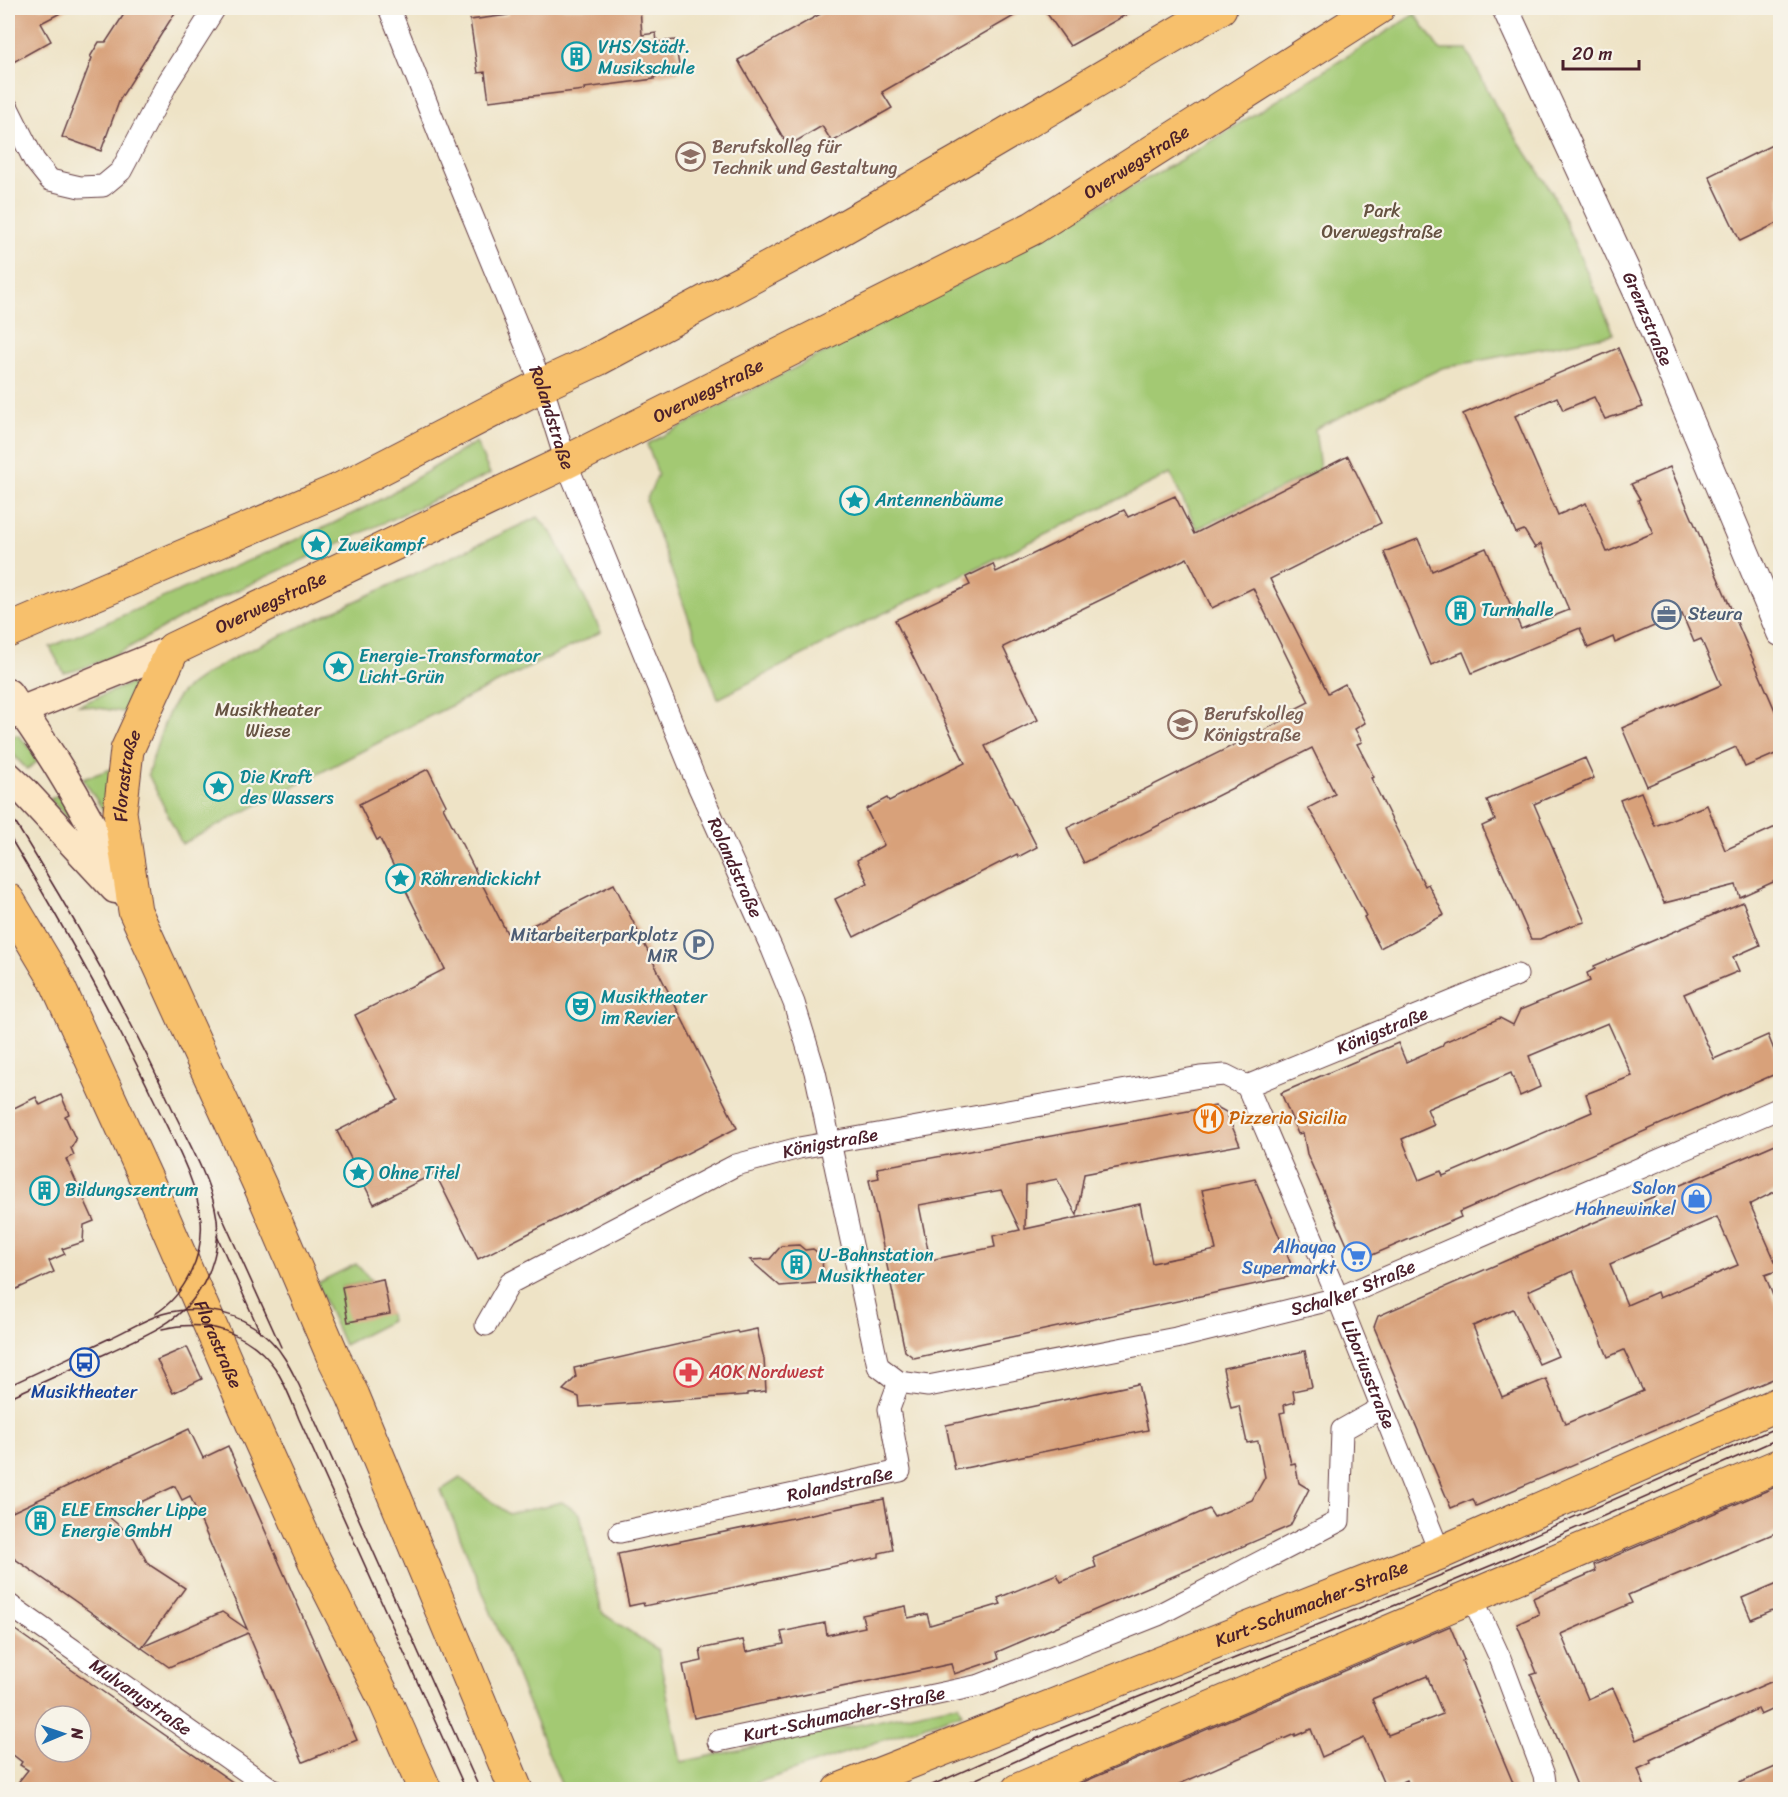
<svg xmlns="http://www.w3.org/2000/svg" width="1788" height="1797" viewBox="0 0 1788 1797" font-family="Sriracha,sans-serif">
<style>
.green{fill:#a3c973;stroke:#76744f;stroke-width:1.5}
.building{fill:#d8a17a;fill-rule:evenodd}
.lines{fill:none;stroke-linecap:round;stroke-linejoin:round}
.minor-casing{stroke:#633c42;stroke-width:23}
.tertiary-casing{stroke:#633c42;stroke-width:28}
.secondary-casing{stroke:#633c42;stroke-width:31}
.primary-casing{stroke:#633c42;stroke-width:35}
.minor{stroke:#fff;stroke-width:21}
.tertiary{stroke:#fff;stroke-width:26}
.secondary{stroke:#fce6c4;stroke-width:28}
.primary{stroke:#f7c06c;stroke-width:33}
.tram{stroke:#4a1f2b;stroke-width:1.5}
.labels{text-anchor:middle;stroke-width:4.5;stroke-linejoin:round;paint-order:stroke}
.culture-label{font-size:18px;fill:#0d838f;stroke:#f7f3e8;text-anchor:start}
.education-label{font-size:18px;fill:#785e54;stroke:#f7f3e8;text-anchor:start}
.street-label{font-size:18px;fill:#4a1f2b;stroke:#f7f3e8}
.park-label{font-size:18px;fill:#655241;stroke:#f7f3e8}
.service-label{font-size:18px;fill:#4e5e75;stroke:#f7f3e8;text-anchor:start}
.food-label{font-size:18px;fill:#c56008;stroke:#f7f3e8;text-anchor:start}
.shop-label{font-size:18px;fill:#366cbe;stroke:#f7f3e8;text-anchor:end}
.health-label{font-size:18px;fill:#be3a42;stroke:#f7f3e8;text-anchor:start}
.transit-label{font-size:18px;fill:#164399;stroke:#f7f3e8}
</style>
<rect width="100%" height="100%" fill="#f7f3e8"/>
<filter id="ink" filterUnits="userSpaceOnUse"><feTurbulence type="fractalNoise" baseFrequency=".0167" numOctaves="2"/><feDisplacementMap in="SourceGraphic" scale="12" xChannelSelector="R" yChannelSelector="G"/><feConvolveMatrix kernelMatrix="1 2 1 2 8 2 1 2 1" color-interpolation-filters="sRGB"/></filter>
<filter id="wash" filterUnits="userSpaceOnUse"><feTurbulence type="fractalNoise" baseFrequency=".008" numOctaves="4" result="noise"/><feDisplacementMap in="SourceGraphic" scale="24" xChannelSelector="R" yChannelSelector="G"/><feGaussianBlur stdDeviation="1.35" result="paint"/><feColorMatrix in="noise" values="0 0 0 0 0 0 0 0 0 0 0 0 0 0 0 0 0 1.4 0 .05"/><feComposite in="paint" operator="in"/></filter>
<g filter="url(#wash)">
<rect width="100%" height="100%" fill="#eee3c6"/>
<!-- green -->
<g class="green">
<path d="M1415 14 1440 50H1467L1498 110 1552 192 1614 334 1442 368 1315 429 1320 469 1197 529 1170 474 872 619 718 699 646 501 658 474 647 444 948 289 1184 158Z"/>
<path d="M476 442 490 474C393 519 296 562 200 608 155 630 113 663 64 673L50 647 332 524 383 498Z"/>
<path d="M538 517 554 536 601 632 428 717 182 844 148 774C155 752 164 717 177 698 188 682 221 666 239 655Z"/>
<path d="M151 675 129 713 79 705Z"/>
<path d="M18 735 32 750 37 762 27 769C18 760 8 752 8 739L12 736Z"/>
<path d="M114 768 110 821 83 779Z"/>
<path d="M60 795 80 831 50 799Z"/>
<path d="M356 1264 372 1281 342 1287 390 1314 391 1321 344 1345 317 1283Z"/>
<path d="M460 1478 509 1514 562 1502 580 1514 602 1613 658 1650 681 1762 958 1704 962 1713 739 1789H563L441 1490Z"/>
</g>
<g id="blocks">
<!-- building -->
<g class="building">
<path d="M8 8H70L41 23 51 41 8 65Z"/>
<path d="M128 8H178L120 99 101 151 62 137 92 58 90 57 99 42H106Z"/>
<path d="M507 8H640L642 35 656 33 657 42 675 40 680 72 654 77V79L584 88 585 90 489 101 485 72 478 73 470 20 508 15Z"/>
<path d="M831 8H1028L882 92 892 108 832 142 822 126 788 146 738 60Z"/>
<path d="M1043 8H1138L1070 46Z"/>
<path d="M1780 141V222L1740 241 1709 176Z"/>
<path d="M1618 348 1643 407 1605 419 1594 397 1563 410 1557 397 1515 416 1558 515 1586 503 1607 552 1653 533 1638 500 1640 499 1631 484 1670 467 1780 722V752L1745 767 1736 747 1647 786 1622 728 1721 685 1701 639 1694 642 1682 614 1615 643 1613 637 1588 648 1580 628 1472 673 1463 652 1431 665 1384 552 1418 539 1432 571 1486 548 1521 629 1569 610 1541 544 1535 548 1524 530 1516 533 1463 414Z"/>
<path d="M1348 456 1381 523 1270 579 1328 693 1345 684 1365 723 1355 729 1362 742 1357 744 1374 777 1371 778 1425 886 1428 884 1444 915 1380 948 1364 917 1366 916 1320 827 1308 808 1335 794 1312 748 1084 863 1067 828 1294 715 1291 711 1309 702 1253 588 1212 608 1187 558 1003 647 1038 720 985 746 1037 847 1018 857 1017 854 854 937 835 899 868 883 857 860 884 845 866 809 887 798 889 801 965 763 895 620 970 585 966 577 993 564 996 572 1124 510 1128 517 1175 496 1194 534Z"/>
<path d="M1585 758 1594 778 1534 804 1585 922 1570 926 1540 939H1531L1482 826 1495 820 1487 800Z"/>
<path d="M428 769 446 805 443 807 509 937 614 884 737 1128 478 1259 435 1173 374 1204 337 1131 398 1100 355 1015 445 969 380 839 377 840 359 804Z"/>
<path d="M1641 792 1655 826 1707 805 1725 850 1780 825V879L1740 897 1736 885 1664 903 1620 800Z"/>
<path d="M1743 902 1760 945 1733 957 1739 971 1684 994 1714 1059 1768 1035 1780 1065V1072L1459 1212 1461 1217 1363 1259 1351 1254 1307 1154 1303 1133 1298 1134 1281 1093 1398 1043 1406 1062 1442 1046 1444 1042 1500 1018 1513 1025 1520 1010 1590 981 1587 973 1595 969 1594 966ZM1608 1023 1632 1076 1586 1094 1592 1112 1443 1176 1441 1171 1419 1180 1402 1139 1434 1125 1427 1109 1511 1073 1520 1096 1540 1087 1529 1056Z"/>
<path d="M61 1095 69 1114 65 1116 76 1140 71 1148 74 1155 66 1159 94 1221 84 1225 83 1242 62 1249 65 1254 49 1261 54 1272 8 1293V1111L36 1097 40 1105Z"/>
<path d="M1215 1106 1226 1112 1240 1145 1084 1174 1077 1215 1057 1179 1026 1185 1025 1229 1140 1204 1152 1263 1216 1250 1202 1190 1255 1179 1293 1269 1288 1277 914 1358 905 1351 869 1180 879 1178 877 1168ZM1001 1190 1020 1230 993 1236 995 1247 930 1260 919 1205Z"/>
<path d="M1780 1142V1189L1750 1204 1779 1270 1765 1275 1780 1314V1376L1476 1506 1473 1499 1451 1508 1374 1327 1378 1316ZM1717 1217 1738 1265 1659 1298 1657 1292 1627 1305 1610 1264ZM1573 1271 1608 1357 1624 1350 1643 1391 1565 1424 1546 1379 1502 1397 1473 1326 1513 1309 1539 1364 1558 1356 1528 1291Z"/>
<path d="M799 1245 805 1250 813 1249 822 1256 823 1275 817 1283 780 1286 750 1260 770 1259 781 1246Z"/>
<path d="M383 1279 390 1314 348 1322 342 1287Z"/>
<path d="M757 1329 764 1359 766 1391 747 1393V1395L580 1407 579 1397 563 1390 576 1377 574 1368 737 1331 738 1333Z"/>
<path d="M187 1347 202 1379 173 1393 157 1360Z"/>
<path d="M1305 1351 1312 1387 1293 1391 1295 1402 1284 1405 1285 1412 1280 1413 1291 1464 1295 1463 1299 1483 1309 1489 1290 1526 997 1652 999 1659 954 1674 951 1664 694 1718 683 1665 702 1661 700 1649 743 1640 746 1652 784 1644 781 1632 825 1623 827 1635 865 1627 862 1615 906 1606 908 1618 927 1614 930 1625 1001 1604 998 1598 1057 1574 1061 1582 1096 1567 1093 1558 1209 1509 1214 1517 1252 1500 1265 1477 1258 1441 1247 1443 1239 1406 1231 1408 1223 1368Z"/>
<path d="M1138 1384 1148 1430 955 1470 946 1425Z"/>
<path d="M189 1429 203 1458 228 1446 357 1740 303 1762 248 1633 169 1667 8 1554V1514ZM175 1486 182 1500 190 1496 247 1629 222 1612 142 1647 185 1588 148 1564 134 1538 109 1517Z"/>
<path d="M1780 1485V1531L1628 1595 1632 1603 1561 1634 1588 1699 1613 1688 1636 1740 1780 1678V1706L1760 1715 1757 1709 1650 1760 1651 1763 1638 1769 1646 1790H1579L1531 1675 1537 1673 1517 1624 1539 1614 1533 1598 1596 1571 1594 1565Z"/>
<path d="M884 1499 893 1550 879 1553V1557L644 1606 643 1603 629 1606 618 1554Z"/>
<path d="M1780 1582V1607L1751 1619 1742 1598Z"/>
<path d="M8 1625 106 1694 244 1790H12L28 1770 20 1765 22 1762 8 1751ZM45 1716H81V1752H45Z"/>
<path d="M1450 1626 1464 1660 1462 1661 1516 1790H1411L1407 1780 1386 1789 1364 1738 1322 1757 1311 1729 1295 1736V1734L1179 1784 1182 1790 1067 1789ZM1427 1676 1443 1714 1388 1735 1372 1699Z"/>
<path d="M1780 1765V1790H1723Z"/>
</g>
</g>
</g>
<g filter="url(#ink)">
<use href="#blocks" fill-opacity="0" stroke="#633c42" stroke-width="1.5"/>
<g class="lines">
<defs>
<g id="minor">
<path id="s1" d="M389 8 443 144 542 385 566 462 584 506 696 781 772 949 794 1003 815 1072 878 1366 899 1382 928 1386 1176 1338 1338 1298 1780 1108"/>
<path d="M8 108 34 160 50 180 80 187 103 186 121 171 168 82 215 8"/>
<path id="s2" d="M1247 1086 1517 975"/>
<path id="s3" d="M486 1325 510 1283 736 1165 799 1148 1200 1077 1225 1075 1247 1086 1338 1298 1440 1553"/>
<path id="s4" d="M620 1532 900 1471 889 1409 899 1382"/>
<path d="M1472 1597 1500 1658 1544 1775 1546 1790"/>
<path id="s5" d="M8 1604 273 1790"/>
<path id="s6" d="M718 1741 980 1685 1158 1615 1339 1521 1342 1430 1381 1408"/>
</g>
<g id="tertiary">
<path id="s7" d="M1505 8 1638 295 1780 633"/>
</g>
<g id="secondary">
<path d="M8 693C55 755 94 825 127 895"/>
<path d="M8 716 173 649"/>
<path d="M8 776 25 792 115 889"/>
</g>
<g id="primary">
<path d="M8 631 341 489 542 385 598 359 823 239 962 160 1220 8"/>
<path id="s8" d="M8 900 54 977 154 1196 258 1436 315 1562 384 1698 425 1790"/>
<path id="s9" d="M516 1790 353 1396 333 1356 262 1190 135 911 120 812 127 750 173 649 566 462 1033 228 1378 8"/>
<path id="s10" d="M839 1790 1440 1553 1780 1403"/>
<path d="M1018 1790 1780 1465"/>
</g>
</defs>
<!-- minor casing -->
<use href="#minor" class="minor-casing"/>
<!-- tertiary casing -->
<use href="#tertiary" class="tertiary-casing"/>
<!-- secondary casing -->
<use href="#secondary" class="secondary-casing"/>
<!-- primary casing -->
<use href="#primary" class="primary-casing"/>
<!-- minor -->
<use href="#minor" class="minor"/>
<!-- tertiary -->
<use href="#tertiary" class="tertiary"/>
<!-- secondary -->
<use href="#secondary" class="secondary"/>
<!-- primary -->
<use href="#primary" class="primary"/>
<!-- tram -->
<g class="tram">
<path d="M8 811C68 907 125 1005 172 1108 187 1140 207 1173 215 1208 223 1240 212 1277 191 1302 170 1327 136 1339 107 1353 74 1368 41 1383 8 1398"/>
<path d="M8 834C61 922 112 1012 157 1106 174 1142 196 1179 201 1220 204 1255 185 1295 155 1314"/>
<path d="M219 1210 281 1347"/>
<path d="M217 1236 260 1332"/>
<path d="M162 1329C205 1319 249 1331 275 1368 285 1383 292 1402 299 1419L466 1790"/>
<path d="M8 1386C41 1371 74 1355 108 1339 126 1331 143 1320 162 1314 201 1303 244 1312 272 1342 284 1354 291 1370 299 1385L480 1790"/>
<path d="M921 1790 1049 1733 1461 1567 1780 1426"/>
<path d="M952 1790 1051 1745 1197 1683 1321 1636 1497 1563 1780 1438"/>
</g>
</g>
</g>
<!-- icons -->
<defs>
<symbol id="building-ring" viewBox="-11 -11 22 22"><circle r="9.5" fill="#f7f3e8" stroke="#0f9aa8" stroke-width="1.5"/><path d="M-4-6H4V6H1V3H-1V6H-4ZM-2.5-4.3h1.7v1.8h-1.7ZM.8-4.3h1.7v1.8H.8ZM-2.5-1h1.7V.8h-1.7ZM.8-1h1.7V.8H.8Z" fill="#0f9aa8"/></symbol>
<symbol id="university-ring" viewBox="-11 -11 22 22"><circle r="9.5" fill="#f7f3e8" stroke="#8d6e63" stroke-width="1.5"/><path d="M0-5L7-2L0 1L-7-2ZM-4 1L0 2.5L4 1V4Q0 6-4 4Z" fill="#8d6e63"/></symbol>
<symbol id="sight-ring" viewBox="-11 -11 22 22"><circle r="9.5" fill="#f7f3e8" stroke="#0f9aa8" stroke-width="1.5"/><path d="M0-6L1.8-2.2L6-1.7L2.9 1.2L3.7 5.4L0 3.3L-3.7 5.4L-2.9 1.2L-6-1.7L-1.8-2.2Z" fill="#0f9aa8"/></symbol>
<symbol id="office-ring" viewBox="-11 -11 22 22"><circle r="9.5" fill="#f7f3e8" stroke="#5c6f8a" stroke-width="1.5"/><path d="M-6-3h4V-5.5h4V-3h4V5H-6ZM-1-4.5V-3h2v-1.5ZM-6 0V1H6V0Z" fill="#5c6f8a"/></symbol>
<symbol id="parking-ring" viewBox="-11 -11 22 22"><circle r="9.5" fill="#f7f3e8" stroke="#5c6f8a" stroke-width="1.5"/><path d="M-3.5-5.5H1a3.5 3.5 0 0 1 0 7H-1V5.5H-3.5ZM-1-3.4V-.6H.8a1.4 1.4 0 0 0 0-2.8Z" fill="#5c6f8a"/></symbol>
<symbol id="theatre-ring" viewBox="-11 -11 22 22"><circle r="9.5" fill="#f7f3e8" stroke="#0f9aa8" stroke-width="1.5"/><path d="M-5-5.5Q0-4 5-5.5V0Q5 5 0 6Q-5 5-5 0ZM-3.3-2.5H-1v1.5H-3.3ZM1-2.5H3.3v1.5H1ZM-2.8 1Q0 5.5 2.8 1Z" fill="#0f9aa8"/></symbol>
<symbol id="restaurant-ring" viewBox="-11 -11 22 22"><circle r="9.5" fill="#f7f3e8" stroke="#e8710a" stroke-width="1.5"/><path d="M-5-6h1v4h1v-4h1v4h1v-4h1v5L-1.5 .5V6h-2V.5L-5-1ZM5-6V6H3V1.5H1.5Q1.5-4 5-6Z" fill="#e8710a"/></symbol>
<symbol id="shop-ring" viewBox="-11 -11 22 22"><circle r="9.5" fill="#f7f3e8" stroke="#3f7fe0" stroke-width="1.5"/><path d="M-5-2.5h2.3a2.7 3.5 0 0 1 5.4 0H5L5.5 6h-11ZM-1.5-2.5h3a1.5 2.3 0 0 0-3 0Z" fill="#3f7fe0"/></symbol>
<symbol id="supermarket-ring" viewBox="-11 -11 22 22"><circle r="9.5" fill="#f7f3e8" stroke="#3f7fe0" stroke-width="1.5"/><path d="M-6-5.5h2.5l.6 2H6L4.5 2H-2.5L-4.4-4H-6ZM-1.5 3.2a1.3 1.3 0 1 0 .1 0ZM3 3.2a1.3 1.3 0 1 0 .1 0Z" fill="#3f7fe0"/></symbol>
<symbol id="bus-ring" viewBox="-11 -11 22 22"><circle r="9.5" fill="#f7f3e8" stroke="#1a4fb4" stroke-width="1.5"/><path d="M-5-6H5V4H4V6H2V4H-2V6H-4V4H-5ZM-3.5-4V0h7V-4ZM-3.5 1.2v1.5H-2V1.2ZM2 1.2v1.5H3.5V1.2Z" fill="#1a4fb4"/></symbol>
<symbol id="pharmacy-ring" viewBox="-11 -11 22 22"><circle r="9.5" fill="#f7f3e8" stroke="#e0444e" stroke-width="1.5"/><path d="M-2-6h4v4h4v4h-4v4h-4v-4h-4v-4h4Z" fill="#e0444e"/></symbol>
</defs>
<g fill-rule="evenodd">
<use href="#building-ring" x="560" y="40" width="33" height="33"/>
<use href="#university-ring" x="674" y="140" width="33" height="33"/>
<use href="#sight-ring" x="838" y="484" width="33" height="33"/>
<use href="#sight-ring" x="300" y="528" width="33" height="33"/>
<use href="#building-ring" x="1444" y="594" width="33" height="33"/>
<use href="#office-ring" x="1650" y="598" width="33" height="33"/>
<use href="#sight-ring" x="322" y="650" width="33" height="33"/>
<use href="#university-ring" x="1166" y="708" width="33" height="33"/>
<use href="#sight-ring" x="202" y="770" width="33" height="33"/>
<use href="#sight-ring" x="384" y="862" width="33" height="33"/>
<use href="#parking-ring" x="682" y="928" width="33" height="33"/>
<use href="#theatre-ring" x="564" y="990" width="33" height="33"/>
<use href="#restaurant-ring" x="1192" y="1102" width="33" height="33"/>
<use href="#sight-ring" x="342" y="1156" width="33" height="33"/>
<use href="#building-ring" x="28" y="1174" width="33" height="33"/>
<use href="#shop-ring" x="1680" y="1182" width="33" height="33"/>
<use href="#supermarket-ring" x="1340" y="1240" width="33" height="33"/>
<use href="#building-ring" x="780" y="1248" width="33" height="33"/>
<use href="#bus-ring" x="68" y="1346" width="33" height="33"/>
<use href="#pharmacy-ring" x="672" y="1356" width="33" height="33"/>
<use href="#building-ring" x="24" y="1504" width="33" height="33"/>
</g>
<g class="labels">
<!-- culture labels -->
<g class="culture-label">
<text x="598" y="53">VHS/Städt.<tspan x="598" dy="21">Musikschule</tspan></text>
<text x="875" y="506">Antennenbäume</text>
<text x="338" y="551">Zweikampf</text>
<text x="1481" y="616">Turnhalle</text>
<text x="359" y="662">Energie-Transformator<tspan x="359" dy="21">Licht-Grün</tspan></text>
<text x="240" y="783">Die Kraft<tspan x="240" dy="21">des Wassers</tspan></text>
<text x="421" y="885">Röhrendickicht</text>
<text x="601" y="1003">Musiktheater<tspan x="601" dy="21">im Revier</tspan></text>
<text x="379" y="1179">Ohne Titel</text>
<text x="65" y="1196">Bildungszentrum</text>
<text x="818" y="1261">U-Bahnstation<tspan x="818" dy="21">Musiktheater</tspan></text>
<text x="61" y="1516">ELE Emscher Lippe<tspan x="61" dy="21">Energie GmbH</tspan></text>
</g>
<!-- education labels -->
<g class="education-label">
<text x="712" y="153">Berufskolleg für<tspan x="712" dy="21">Technik und Gestaltung</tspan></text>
<text x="1204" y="720">Berufskolleg<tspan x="1204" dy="21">Königstraße</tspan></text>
</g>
<!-- street labels -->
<g class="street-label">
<text dy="6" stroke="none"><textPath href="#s9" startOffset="2312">Overwegstraße</textPath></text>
<text dy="6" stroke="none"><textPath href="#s7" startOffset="342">Grenzstraße</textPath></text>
<text dy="6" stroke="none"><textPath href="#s9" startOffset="1826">Overwegstraße</textPath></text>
<text dy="6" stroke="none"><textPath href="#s1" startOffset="441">Rolandstraße</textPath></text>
<text dy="6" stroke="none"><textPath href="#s9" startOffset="1340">Overwegstraße</textPath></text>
<text dy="6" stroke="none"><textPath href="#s9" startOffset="1095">Florastraße</textPath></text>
<text dy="6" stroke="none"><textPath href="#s1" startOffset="927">Rolandstraße</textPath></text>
<text dy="6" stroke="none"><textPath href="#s2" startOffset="146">Königstraße</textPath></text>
<text dy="6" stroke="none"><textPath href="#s3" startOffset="400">Königstraße</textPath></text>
<text dy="6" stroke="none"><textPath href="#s1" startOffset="1940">Schalker Straße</textPath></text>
<text dy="6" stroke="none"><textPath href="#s8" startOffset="492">Florastraße</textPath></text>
<text dy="6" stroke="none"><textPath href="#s3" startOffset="1138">Liboriusstraße</textPath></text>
<text dy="6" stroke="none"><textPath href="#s4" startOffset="225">Rolandstraße</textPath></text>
<text dy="6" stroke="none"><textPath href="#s10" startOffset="508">Kurt-Schumacher-Straße</textPath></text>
<text dy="6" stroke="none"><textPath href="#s5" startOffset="162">Mulvanystraße</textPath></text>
<text dy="6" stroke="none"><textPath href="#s6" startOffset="129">Kurt-Schumacher-Straße</textPath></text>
</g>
<!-- park labels -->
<g class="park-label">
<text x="1382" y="217">Park<tspan x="1382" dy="21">Overwegstraße</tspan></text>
<text x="268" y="716">Musiktheater<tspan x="268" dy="21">Wiese</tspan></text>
</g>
<!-- service labels -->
<g class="service-label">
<text x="1688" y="620">Steura</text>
<text x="678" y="941" text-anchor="end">Mitarbeiterparkplatz<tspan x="678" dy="21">MiR</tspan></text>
</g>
<!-- food labels -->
<g class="food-label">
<text x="1229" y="1124">Pizzeria Sicilia</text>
</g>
<!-- shop labels -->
<g class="shop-label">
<text x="1676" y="1194">Salon<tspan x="1676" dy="21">Hahnewinkel</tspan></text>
<text x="1336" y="1253">Alhayaa<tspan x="1336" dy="21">Supermarkt</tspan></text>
</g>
<!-- health labels -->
<g class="health-label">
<text x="709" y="1378">AOK Nordwest</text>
</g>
<!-- transit labels -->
<g class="transit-label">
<text x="84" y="1398">Musiktheater</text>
</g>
</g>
<!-- margin -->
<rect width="1788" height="1797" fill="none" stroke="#f7f3e8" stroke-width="30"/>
<!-- north arrow -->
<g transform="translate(63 1734) rotate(88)"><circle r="28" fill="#f7f3e8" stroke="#b29e9c" stroke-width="1.5"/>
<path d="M0-4.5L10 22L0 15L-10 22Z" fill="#1f6fb2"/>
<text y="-9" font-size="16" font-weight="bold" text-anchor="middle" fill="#4a1f2b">N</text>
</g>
<!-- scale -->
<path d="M1563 60v9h76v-9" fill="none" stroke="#4a1f2b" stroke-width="3"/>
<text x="1572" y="60" font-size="18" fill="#4a1f2b" stroke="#f7f3e8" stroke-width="4.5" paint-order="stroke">20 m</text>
</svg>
